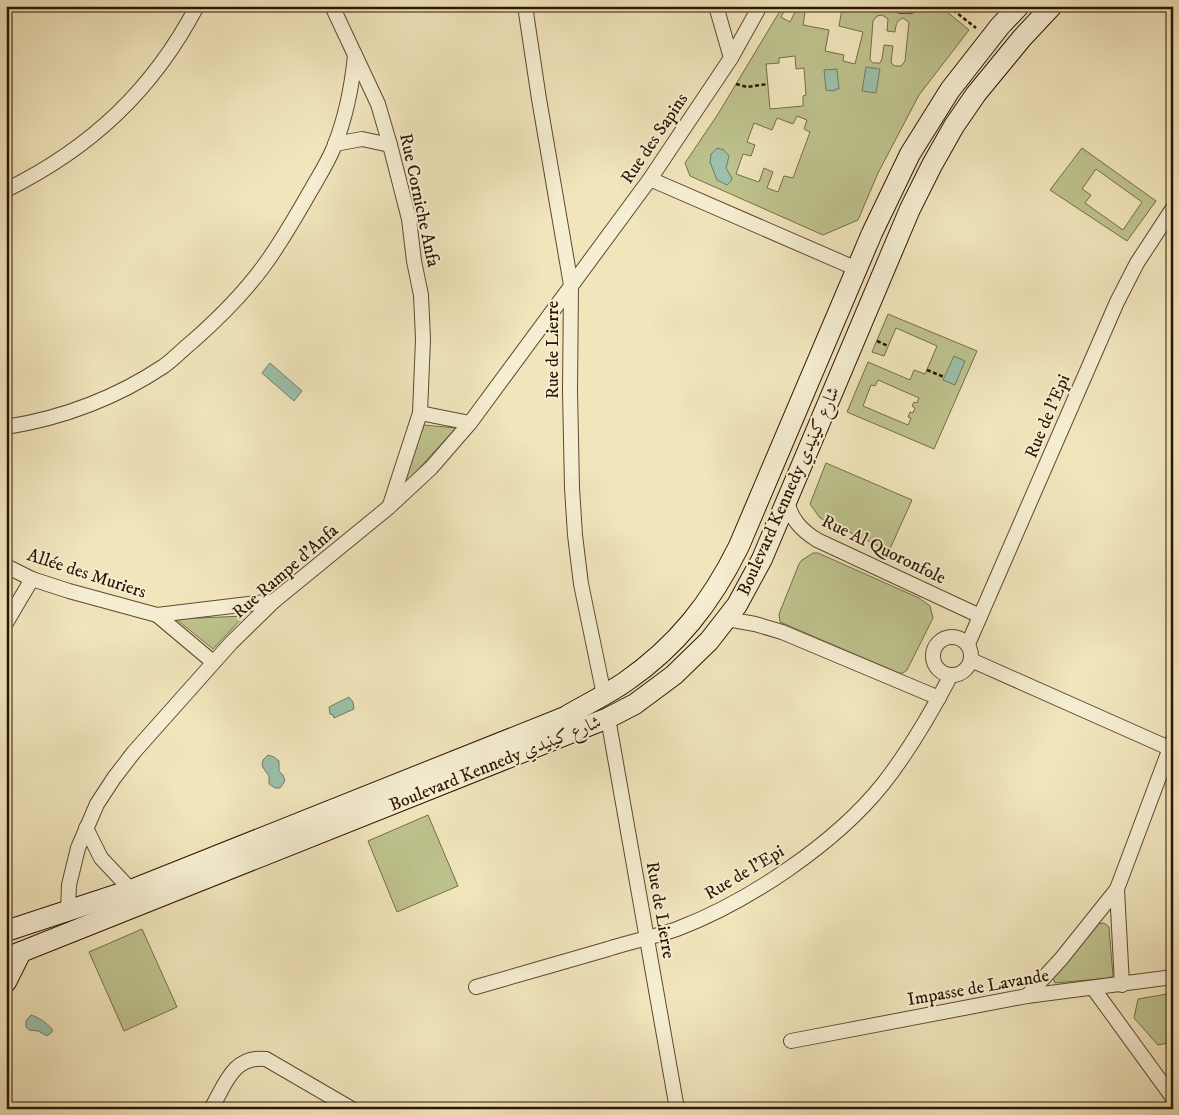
<svg xmlns="http://www.w3.org/2000/svg" width="1179" height="1115" viewBox="0 0 1179 1115" font-family="'IM FELL DW Pica',Amiri,serif">
<style>
.green{fill:#bec38e;stroke:#766c47;fill-rule:evenodd}
.water{fill:#9cc0ab;stroke:#707c67}
.lines{fill:none;stroke-linecap:round;stroke-linejoin:round}
.street-casing{stroke:#5e492f;stroke-width:16}
.secondary-casing{stroke:#2d1500;stroke-width:22}
.path{stroke:#2d1500;stroke-width:2.5;stroke-dasharray:4 2.5;stroke-linecap:butt}
.street{stroke:#f6eed3;stroke-width:14}
.secondary{stroke:#f6eed3;stroke-width:20}
.labels{text-anchor:middle;stroke-width:4;stroke-linejoin:round;paint-order:stroke}
.street-label{font-size:18px;fill:#2d1500;stroke:#f6eed3}
</style>
<rect width="100%" height="100%" fill="#f1e5bc"/>
<filter id="stains"><feTurbulence type="fractalNoise" baseFrequency=".004" numOctaves="4"/><feColorMatrix values="0 0 0 0 .2 0 0 0 0 .09 0 0 0 0 .02 0 0 0 .5 -.17"/></filter>
<radialGradient id="worn" r=".72"><stop offset=".6" stop-color="#630" stop-opacity="0"/><stop offset="1" stop-color="#630" stop-opacity=".3"/></radialGradient>
<!-- green -->
<g class="green">
<path d="M783 6H787L781 17 790 22 798 6H806L803 25 829 30 825 51 844 55 843 61 855 64 863 32 839 26 842 9 833 8V9L821 6H871L912 14 923 6H940L969 30 919 95 878 173 858 220 823 235 690 176 685 163 718 114ZM882 15 888 19 887 31 895 32C896 25 896 21 903 18L909 22 905 61 901 66H895L891 63 893 46 884 45 882 59 880 63H873L870 60 873 21 877 16ZM795 56 796 69 804 68 806 95 803 96V106L770 109 766 64 779 63V58ZM797 116 807 120 804 129 810 132 793 178 784 176 778 192 767 188 773 172 764 168 759 182 736 174 743 154 751 156 755 145 747 142 754 123 772 130 777 118 793 124Z"/>
<path d="M1082 148 1156 201 1127 241 1050 190ZM1096 169 1142 202 1123 230 1085 203 1091 195 1082 189Z"/>
<path d="M888 314 977 351 934 449 847 412 868 362 910 380 914 370 925 374 937 346 896 328 884 356 872 352ZM878 380 919 398 917 403 914 402 912 406 915 408 913 413 910 412 908 417 911 418 908 425 863 406 871 385 875 386Z"/>
<path d="M424 425 456 428 402 487Z"/>
<path d="M826 463 912 500 889 551 820 518 810 504Z"/>
<path d="M813 553H818L919 598 930 606 933 618 907 670 903 673H899L780 622 779 614 799 564 802 560Z"/>
<path d="M244 616 213 649 176 619Z"/>
<path d="M428 815 458 886 397 912 368 841Z"/>
<path d="M1104 923 1109 927 1113 976 1109 978 1055 983 1053 978 1098 924Z"/>
<path d="M142 929 177 1007 124 1031 89 952Z"/>
<path d="M1173 993V1042L1158 1045 1134 1018 1138 999Z"/>
</g>
<!-- water -->
<g class="water">
<path d="M866 67 880 69 876 93 862 91Z"/>
<path d="M837 69 839 89H835V91L826 90 824 70Z"/>
<path d="M717 148 724 150 729 156 726 168 732 178 731 181 727 185 717 180 710 162 711 154Z"/>
<path d="M954 356 965 361 955 385 943 380Z"/>
<path d="M270 363 302 391 294 401 262 373Z"/>
<path d="M349 697 353 702 354 709 334 718 333 715 330 714 329 707Z"/>
<path d="M268 755 274 757 279 761V771L283 775 285 781 280 788H275L269 784V776L262 766 263 760Z"/>
<path d="M31 1015C38 1017 47 1023 52 1029V1032L47 1036 38 1031 29 1030 26 1027V1021Z"/>
</g>
<g class="lines">
<defs>
<g id="street">
<path d="M332 6 378 104 390 145 409 219 414 261 421 295 423 339 420 413 390 505"/>
<path d="M525 6 539 99 571 285 570 391 572 488 575 535 581 584 604 695"/>
<path d="M716 6 731 58"/>
<path d="M901 6H908"/>
<path d="M335 144 362 139 390 145"/>
<path d="M650 179 857 269"/>
<path d="M6 190C91 148 153 90 197 6"/>
<path d="M420 413 470 423"/>
<path d="M6 427C63 418 116 398 164 366 174 359 183 349 193 341 218 319 243 294 263 267 281 243 296 216 311 190 319 176 328 162 334 147 346 117 352 86 355 55"/>
<path d="M787 501C791 519 801 530 817 540L980 616"/>
<path d="M6 566 32 579 69 591 157 615 274 601"/>
<path d="M157 615 213 662"/>
<path d="M727 619 755 624 782 632 939 698"/>
<path d="M6 623 32 579"/>
<circle cx="952" cy="656" r="19"/>
<path d="M968 644 1117 302 1137 263 1173 208"/>
<path d="M971 660 1169 748 1173 747"/>
<path d="M608 718 677 1109"/>
<path d="M86 828 101 858 131 890 132 896"/>
<path d="M1117 889 1122 985"/>
<path d="M68 910 69 885 78 848 97 804 114 778 134 752 231 643 274 601 389 507 431 468 470 423 650 179 731 58 760 6"/>
<path d="M476 987C520 974 564 962 608 949 630 942 654 937 677 929 748 902 835 844 883 784 909 751 931 713 951 675"/>
<path d="M1093 988 1173 1098"/>
<path d="M1027 996 1061 959 1117 889 1173 740"/>
<path d="M791 1041 1027 996 1173 977"/>
<path d="M211 1109C225 1085 233 1055 266 1059L352 1109"/>
</g>
<g id="secondary">
<path d="M6 931 131 890 565 717C585 705 606 695 625 682 677 646 711 603 739 546L872 233 910 154 950 90 1000 26 1019 6"/>
<path d="M6 958 608 718 635 704 674 675 709 641 737 605 762 559 910 209 932 165 954 126 976 94 1022 38 1052 6"/>
<path d="M6 982 21 952"/>
</g>
</defs>
<!-- street casing -->
<use href="#street" class="street-casing"/>
<!-- secondary casing -->
<use href="#secondary" class="secondary-casing"/>
<!-- path -->
<g class="path">
<path d="M948 6 976 28"/>
<path d="M736 84 747 87 768 84"/>
<path d="M877 341 888 346"/>
<path d="M927 370 944 377"/>
</g>
<!-- street -->
<use href="#street" class="street"/>
<!-- secondary -->
<use href="#secondary" class="secondary"/>
</g>
<g class="labels">
<!-- street labels -->
<g class="street-label">
<text transform="translate(654 138) rotate(-56)" y="6">Rue des Sapins</text>
<text transform="translate(420 200) rotate(78)" y="6">Rue Corniche Anfa</text>
<text transform="translate(552 350) rotate(-90)" y="6">Rue de Lierre</text>
<text transform="translate(1047 416) rotate(-67)" y="6">Rue de l'Epi</text>
<text transform="translate(788 491) rotate(-66)" y="6">Boulevard Kennedy شارع كينيدي</text>
<text transform="translate(884 549) rotate(26)" y="6">Rue Al Quoronfole</text>
<text transform="translate(285 571) rotate(-41)" y="6">Rue Rampe d'Anfa</text>
<text transform="translate(87 573) rotate(18)" y="6">Allée des Muriers</text>
<text transform="translate(495 763) rotate(-22)" y="6">Boulevard Kennedy شارع كينيدي</text>
<text transform="translate(744 872) rotate(-31)" y="6">Rue de l'Epi</text>
<text transform="translate(661 910) rotate(80)" y="6">Rue de Lierre</text>
<text transform="translate(978 987) rotate(-10)" y="6">Impasse de Lavande</text>
</g>
</g>
<!-- margin -->
<rect width="1179" height="1115" fill="none" stroke="#f1e5bc" stroke-width="25"/>
<rect x="8" y="8" width="1164" height="1100" fill="none" stroke="#2d1500" stroke-width="2.5"/>
<rect x="12" y="12" width="1154" height="1090" fill="none" stroke="#2d1500"/>
<rect width="100%" height="100%" filter="url(#stains)"/>
<rect width="100%" height="100%" fill="url(#worn)"/>
</svg>
